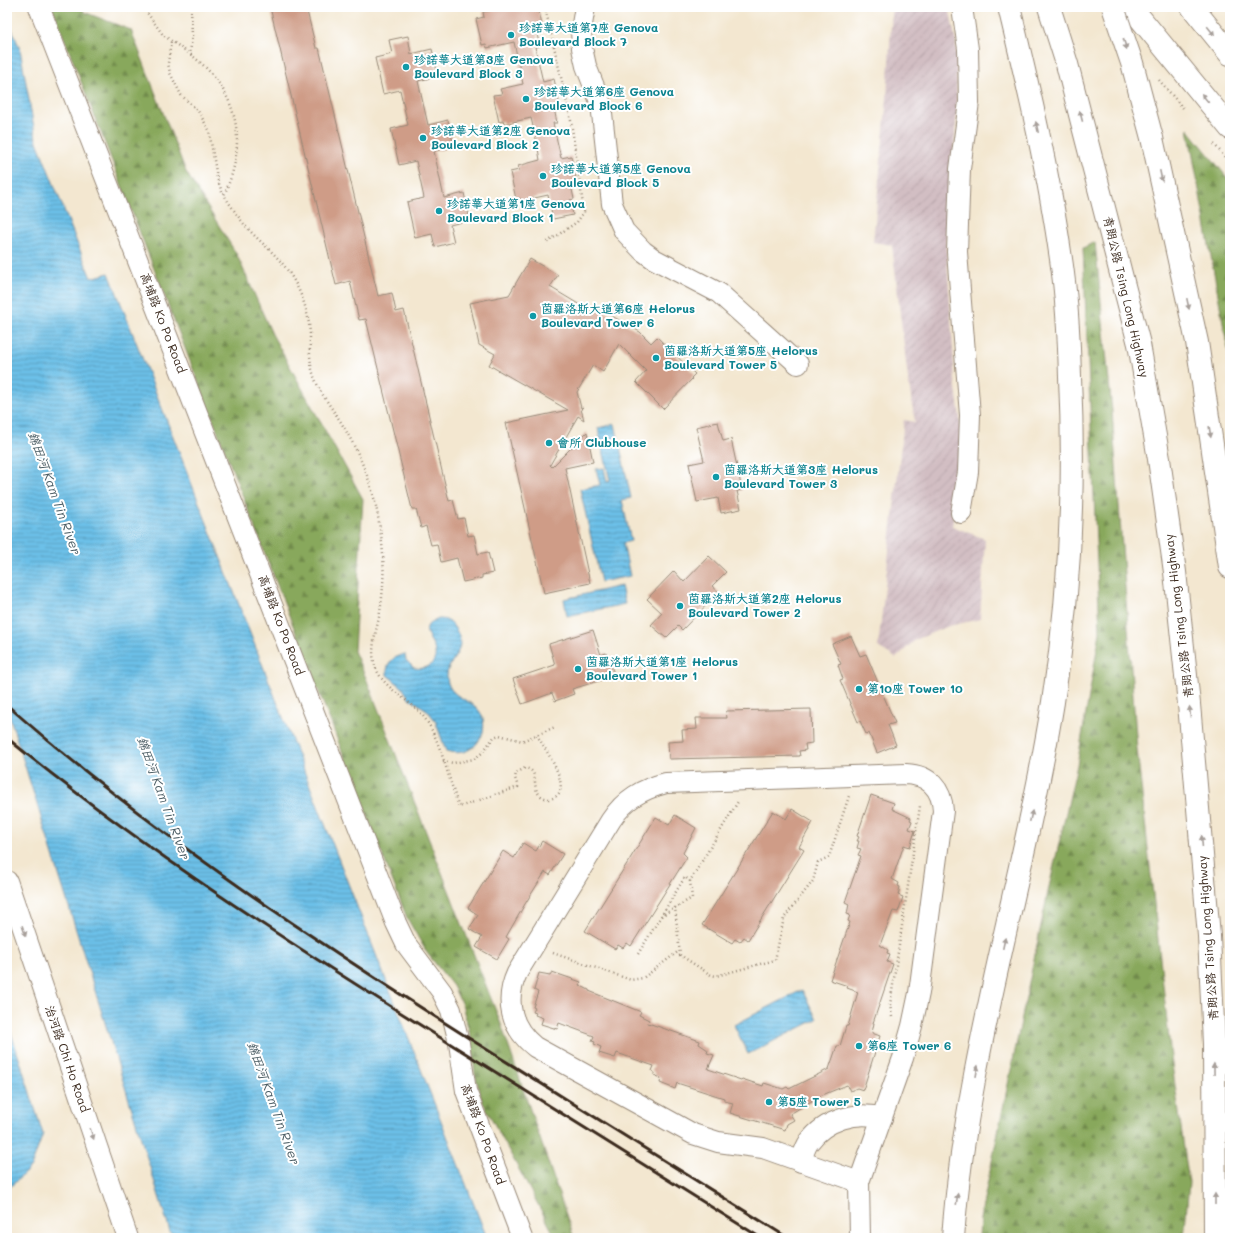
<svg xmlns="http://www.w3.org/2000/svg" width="1237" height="1245" viewBox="0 0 1237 1245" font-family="Mali,'LXGW WenKai TC',sans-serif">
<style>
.industrial{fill:url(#industrial-furrows)}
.forest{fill:url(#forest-firs);stroke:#62693d}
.water{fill:url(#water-rules);stroke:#547583}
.building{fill:#cf9c87}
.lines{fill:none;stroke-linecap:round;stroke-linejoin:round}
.minor-casing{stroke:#978877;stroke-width:22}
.major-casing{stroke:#978877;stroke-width:24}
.highway-casing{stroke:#978877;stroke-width:24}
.path{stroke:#978877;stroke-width:2.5;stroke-dasharray:1 3;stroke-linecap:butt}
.minor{stroke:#fff;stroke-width:20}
.major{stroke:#fff;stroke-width:22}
.highway{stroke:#fff;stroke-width:22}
.rail{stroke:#3b2a1e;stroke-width:3}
.highway-bridge-casing{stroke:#978877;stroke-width:24;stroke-linecap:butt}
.highway-bridge{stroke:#fff;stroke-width:22}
.oneway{fill:#a79f9a}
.culture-dot{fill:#0f9aa8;stroke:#fff;stroke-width:1.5}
.labels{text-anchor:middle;stroke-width:4;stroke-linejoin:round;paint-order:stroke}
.culture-label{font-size:12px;font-weight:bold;fill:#0d838f;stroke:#fff;text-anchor:start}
.street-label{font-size:12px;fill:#3b2a1e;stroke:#fff}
.water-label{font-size:13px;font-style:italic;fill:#4c5e65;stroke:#fff}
</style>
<defs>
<pattern id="industrial-furrows" width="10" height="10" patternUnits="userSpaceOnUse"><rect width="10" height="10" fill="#d2bec3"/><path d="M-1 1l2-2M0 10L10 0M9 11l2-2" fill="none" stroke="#b5a3a7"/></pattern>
<pattern id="forest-firs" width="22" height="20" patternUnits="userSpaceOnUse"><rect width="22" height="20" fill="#88a85c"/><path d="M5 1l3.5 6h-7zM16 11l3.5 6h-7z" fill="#70894b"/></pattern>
<pattern id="water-rules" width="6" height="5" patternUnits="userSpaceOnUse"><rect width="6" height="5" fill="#6cc0e8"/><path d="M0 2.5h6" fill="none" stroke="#5a9cbb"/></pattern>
</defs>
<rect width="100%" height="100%" fill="#fff"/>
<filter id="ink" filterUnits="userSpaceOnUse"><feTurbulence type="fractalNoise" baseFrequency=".025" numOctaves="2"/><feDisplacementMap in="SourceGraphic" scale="8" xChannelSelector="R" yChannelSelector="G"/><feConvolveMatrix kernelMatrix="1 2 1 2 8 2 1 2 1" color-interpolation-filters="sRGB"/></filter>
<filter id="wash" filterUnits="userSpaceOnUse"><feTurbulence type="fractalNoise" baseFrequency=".012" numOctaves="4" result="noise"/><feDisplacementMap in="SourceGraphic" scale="16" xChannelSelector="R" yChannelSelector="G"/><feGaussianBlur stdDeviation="0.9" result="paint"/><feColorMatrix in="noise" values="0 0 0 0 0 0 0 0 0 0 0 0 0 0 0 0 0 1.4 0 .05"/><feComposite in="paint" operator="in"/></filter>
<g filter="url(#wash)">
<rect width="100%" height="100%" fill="#f3e7d0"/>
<!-- industrial -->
<path class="industrial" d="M892 7H949L956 42 957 111 946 243 955 380 962 434 961 477 952 526 985 539 980 619 949 626 915 640 896 658 878 647 904 420 915 422 908 379 892 245 873 242 887 98Z"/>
<!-- forest -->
<g class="forest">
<path d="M52 7H82L84 12 131 30 186 172 237 255 272 334 363 499 354 651 366 678 501 1024 574 1238H556L482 1101 475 1075 472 1041 462 1005 453 986 427 953 407 918Z"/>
<path d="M1188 129 1230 181V361Z"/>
<path d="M1095 242 1112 411 1137 749 1171 1057 1189 1183 1184 1238H979L980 1219 1049 887 1077 765 1100 632 1083 248Z"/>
</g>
<!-- water -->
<g class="water">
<path d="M7 17 20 49 36 139 91 278 109 273 487 1238H172L7 708Z"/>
<path d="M615 424 631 498 622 500 631 541 623 543 630 576 601 582 580 489 600 485 596 469 604 468 607 482 610 481 598 428Z"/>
<path d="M621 586 625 604 567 616 564 599Z"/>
<path d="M439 619C446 619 450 621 454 627 473 653 441 660 448 683 454 704 489 699 483 732 481 739 476 746 470 749 462 754 455 753 446 751L435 720 427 710 409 698 402 687 387 675C386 663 393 656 405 654L406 660 414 668C425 670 437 665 435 652 434 639 414 627 439 619Z"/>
<path d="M802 990 817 1019 748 1054 734 1025Z"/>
<path d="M7 1020 43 1134 31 1167 7 1190Z"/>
</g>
<g id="blocks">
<!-- building -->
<g class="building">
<path d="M270 7H306L316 48H319L378 296 392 293 396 312 404 310 449 501 453 500 458 519 464 518 468 536 474 535 478 554 488 552 493 573 482 575V578L463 582 457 558 441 562 437 544 431 545 426 526 421 528 416 509H412L366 319 359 320 350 281 336 285Z"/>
<path d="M507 7H538L543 30 536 31 540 46 535 47 543 82 554 79 560 106 554 108 557 123H553L561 158 571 156 577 183 571 185 574 199 570 200 573 215 553 219 548 195 521 201 520 198 516 199 510 172 519 170 518 166 540 160 537 143 531 118 504 124 503 121 499 122 493 95 502 94 500 89 523 84 514 42 487 48 486 44 482 45 476 19 484 17 483 12Z"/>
<path d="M408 36 411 54 432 49 438 76 418 81 428 125 448 120 454 147 434 151 444 198 464 193 470 220 450 225 454 242 435 247 432 234 415 238 407 202 424 198 416 161 399 165 391 129 408 125 400 90 383 94 375 58 392 54 389 40Z"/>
<path d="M530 259 558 275 550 287 595 314 598 308 640 332 651 343 657 337 695 374 691 378 692 379 663 409 636 382 646 371 619 344 603 372 593 365 577 392 581 408 583 407 581 409 584 420 578 416 550 465 552 467 587 432 593 462 565 468 590 583 544 593 506 423 568 410 489 365 495 354 479 345 470 303 509 295Z"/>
<path d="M718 422 723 441 731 439 742 490 737 491 741 509 721 513 718 498 697 502 689 464 704 461 696 427Z"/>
<path d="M709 556 726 572 712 586 719 592 682 630 678 626 666 638 651 625 662 613 647 599 674 571 684 582Z"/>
<path d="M593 630 601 655 606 653 615 676 572 689 574 694 555 701 552 693 522 704 513 679 555 665 549 644Z"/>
<path d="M851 636 860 656 866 654 895 723 888 725 896 745 877 753 869 733 866 734 860 721 858 722 840 680 843 679 838 665 841 664 832 644Z"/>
<path d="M811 709 812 743 805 744 806 750 799 751 800 756 669 759 668 742 683 741 682 730 697 729 696 718H727L726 711Z"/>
<path d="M871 795 894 803 892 809 911 818 910 820 912 821 909 829 915 831 910 847 904 845 892 879 899 883 898 886 900 887 898 895 903 897 898 912 893 911 880 945 888 950 887 953 890 954 887 962 893 964 873 1023H874L872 1033 880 1036 863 1090 857 1088 850 1091 847 1085 820 1096 790 1114 794 1120 787 1124 785 1130 730 1113 733 1103 724 1101V1098L677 1083 675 1089 660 1083 661 1078 654 1075V1072L652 1071 654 1066 617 1053 615 1058 599 1053 601 1047 594 1044 595 1042 592 1041 594 1036 559 1023 557 1029 541 1024 543 1018 535 1015 536 1013 533 1012 535 1008 533 1007 538 992 534 990 539 973 550 975 552 972 581 982 579 985 589 990V991L641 1012 639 1015 649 1020 648 1023 700 1041 699 1044 708 1050 707 1053 714 1055 708 1069 741 1080 742 1079 763 1086 764 1083 783 1089 787 1087 789 1089 829 1069 837 1046H840L846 1026H848L858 992 847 988 848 986 830 980 850 922 848 921 850 915 847 914 849 904 845 902 861 856 858 855 861 849 857 848 859 841H857L859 837 857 836Z"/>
<path d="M792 809 813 822 799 847 804 850 748 940 744 937 740 942 735 939 732 943 702 925 773 811 786 819Z"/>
<path d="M675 815 696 828 683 853 687 857 631 946 627 943 623 948 618 945 615 949 585 931 656 817 669 825Z"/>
<path d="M542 841 563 854 550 875 545 872 525 904 506 937 509 939 497 959 476 947 482 937 469 929 478 915 468 908 503 851 514 858 523 843 536 851Z"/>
</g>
</g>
</g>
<g filter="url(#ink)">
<use href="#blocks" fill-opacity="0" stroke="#978877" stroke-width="1"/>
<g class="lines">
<defs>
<g id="minor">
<path d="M39 7 396 923 406 944 442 992 451 1010 459 1043 466 1091 522 1238"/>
<path d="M585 7 581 30 582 48 586 66 601 104 612 204 624 231 643 251 654 259 719 293 798 364"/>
<path d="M961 513 968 472 970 415 957 252 960 169 969 102 968 49 962 7"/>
<path d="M906 774C929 775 942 789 943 811L919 993 912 1026 903 1058 859 1182 763 1148 718 1142 693 1134 535 1047C511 1028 504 1001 517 973L611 820C625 799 642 789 666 783Z"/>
<path d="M7 881 128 1238"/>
<path d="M801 1162C803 1155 805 1147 809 1142 825 1120 857 1110 882 1118"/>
<path d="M859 1182 860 1238"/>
</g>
<g id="major">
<path d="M1131 7 1230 128"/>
<path d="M1192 7 1230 54"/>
</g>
<g id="highway">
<path d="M1049 7 1067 64 1139 344 1159 459 1175 572 1189 704 1209 936 1214 1044 1215 1238"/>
<path d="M1152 138 1197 342 1230 567"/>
<path d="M953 1238C966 1056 1024 881 1053 702 1070 595 1075 486 1070 377 1069 338 1067 298 1061 259 1049 174 1029 90 1009 7"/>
</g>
</defs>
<!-- minor casing -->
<use href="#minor" class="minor-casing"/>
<!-- major casing -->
<use href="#major" class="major-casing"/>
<!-- highway casing -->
<use href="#highway" class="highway-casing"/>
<!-- path -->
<g class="path">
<path d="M143 7 163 35 190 54"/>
<path d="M191 7 192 36 190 54C238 90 249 141 224 195 233 209 241 222 253 234 266 247 280 258 290 274 302 293 309 313 310 335 310 348 309 360 313 373 318 392 332 407 342 424 360 454 374 487 379 523 384 550 385 577 381 605 379 625 369 646 375 666 384 691 412 699 426 720 440 740 450 783 459 807L518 787 515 778 516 773 525 768C544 771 525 795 549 799 578 794 545 750 537 735"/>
<path d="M545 7 571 121 584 212 577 222 546 243"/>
<path d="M171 42 168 63 170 73 181 95 198 111 209 130 217 178 223 195"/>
<path d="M1159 80 1183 108"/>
<path d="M1214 144 1230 163"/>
<path d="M443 761 453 763 474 759 482 753 494 737 499 735 522 741 555 727"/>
<path d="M675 907 680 955 711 975 716 976 775 960 784 918 813 881 818 862 829 857 849 796"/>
<path d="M661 916 692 898 690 881 739 800"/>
<path d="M553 953 631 980 643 978 679 951"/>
<path d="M638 954 685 877 690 881"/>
<path d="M892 1017 890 1005 920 806"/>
</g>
<!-- minor -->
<use href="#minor" class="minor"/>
<!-- major -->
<use href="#major" class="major"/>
<!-- highway -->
<use href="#highway" class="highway"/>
<!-- rail -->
<g class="rail">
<path d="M7 705C157 838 324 947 494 1054 592 1115 690 1177 788 1238"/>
<path d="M7 738C141 848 286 941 433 1033 542 1101 651 1170 761 1238"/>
</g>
<defs>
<path id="highway-bridge" d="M1113 7 1132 63 1152 138"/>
</defs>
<!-- highway-bridge casing -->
<use href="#highway-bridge" class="highway-bridge-casing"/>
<!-- highway-bridge -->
<use href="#highway-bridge" class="highway-bridge"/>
</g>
<!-- one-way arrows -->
<defs><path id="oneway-solid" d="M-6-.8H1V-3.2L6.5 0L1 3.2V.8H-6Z"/></defs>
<g class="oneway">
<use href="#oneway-solid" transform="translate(1211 31) rotate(51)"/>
<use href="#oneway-solid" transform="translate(1125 44) rotate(72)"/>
<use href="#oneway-solid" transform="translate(1205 98) rotate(-129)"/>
<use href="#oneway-solid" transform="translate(1081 116) rotate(-105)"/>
<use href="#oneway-solid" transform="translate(1037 127) rotate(-103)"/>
<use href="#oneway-solid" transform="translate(1161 176) rotate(78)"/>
<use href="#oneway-solid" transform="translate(1188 304) rotate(78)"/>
<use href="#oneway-solid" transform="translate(1210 432) rotate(81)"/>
<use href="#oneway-solid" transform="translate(1190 712) rotate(-95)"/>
<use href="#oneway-solid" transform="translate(1031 816) rotate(-78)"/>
<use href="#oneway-solid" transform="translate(1202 841) rotate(-94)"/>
<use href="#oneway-solid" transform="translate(24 931) rotate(71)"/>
<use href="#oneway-solid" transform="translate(1004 943) rotate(-78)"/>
<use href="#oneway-solid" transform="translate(1214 1069) rotate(-91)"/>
<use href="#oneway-solid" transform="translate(977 1071) rotate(-80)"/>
<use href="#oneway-solid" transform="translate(92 1134) rotate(71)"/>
<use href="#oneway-solid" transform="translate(957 1199) rotate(-83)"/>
<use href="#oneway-solid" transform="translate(1215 1199) rotate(-90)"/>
</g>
</g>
<!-- markers -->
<g class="culture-dot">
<circle cx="511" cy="35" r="4"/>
<circle cx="406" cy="67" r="4"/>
<circle cx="526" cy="99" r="4"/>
<circle cx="423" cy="138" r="4"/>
<circle cx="543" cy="176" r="4"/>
<circle cx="439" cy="211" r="4"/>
<circle cx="533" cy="316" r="4"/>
<circle cx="656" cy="358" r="4"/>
<circle cx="549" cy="443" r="4"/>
<circle cx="716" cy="477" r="4"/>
<circle cx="680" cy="606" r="4"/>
<circle cx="578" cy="669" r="4"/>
<circle cx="859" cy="689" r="4"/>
<circle cx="859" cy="1046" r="4"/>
<circle cx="769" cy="1102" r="4"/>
</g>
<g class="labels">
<!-- culture labels -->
<g class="culture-label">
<text x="519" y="32">珍諾華大道第7座 Genova<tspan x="519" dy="14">Boulevard Block 7</tspan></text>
<text x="414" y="64">珍諾華大道第3座 Genova<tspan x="414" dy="14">Boulevard Block 3</tspan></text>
<text x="534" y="96">珍諾華大道第6座 Genova<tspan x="534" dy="14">Boulevard Block 6</tspan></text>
<text x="431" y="135">珍諾華大道第2座 Genova<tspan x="431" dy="14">Boulevard Block 2</tspan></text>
<text x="551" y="173">珍諾華大道第5座 Genova<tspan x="551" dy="14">Boulevard Block 5</tspan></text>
<text x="447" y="208">珍諾華大道第1座 Genova<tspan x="447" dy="14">Boulevard Block 1</tspan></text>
<text x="541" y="313">茵羅洛斯大道第6座 Helorus<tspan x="541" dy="14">Boulevard Tower 6</tspan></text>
<text x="664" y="355">茵羅洛斯大道第5座 Helorus<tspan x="664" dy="14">Boulevard Tower 5</tspan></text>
<text x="557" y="447">會所 Clubhouse</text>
<text x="724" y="474">茵羅洛斯大道第3座 Helorus<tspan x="724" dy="14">Boulevard Tower 3</tspan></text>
<text x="688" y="603">茵羅洛斯大道第2座 Helorus<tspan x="688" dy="14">Boulevard Tower 2</tspan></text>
<text x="586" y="666">茵羅洛斯大道第1座 Helorus<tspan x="586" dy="14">Boulevard Tower 1</tspan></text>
<text x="867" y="693">第10座 Tower 10</text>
<text x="867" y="1050">第6座 Tower 6</text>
<text x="777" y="1106">第5座 Tower 5</text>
</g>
<!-- street labels -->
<g class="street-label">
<text transform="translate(1126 297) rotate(77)" y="4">青朗公路 Tsing Long Highway</text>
<text transform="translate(163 323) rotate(69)" y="4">高埔路 Ko Po Road</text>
<text transform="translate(1179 616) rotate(-97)" y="4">青朗公路 Tsing Long Highway</text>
<text transform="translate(281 625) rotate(69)" y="4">高埔路 Ko Po Road</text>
<text transform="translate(1208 938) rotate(-94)" y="4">青朗公路 Tsing Long Highway</text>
<text transform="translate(67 1059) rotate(71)" y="4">治河路 Chi Ho Road</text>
<text transform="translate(483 1134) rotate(70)" y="4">高埔路 Ko Po Road</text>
</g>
<!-- water labels -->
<g class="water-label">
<text transform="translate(55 493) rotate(70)" y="5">錦田河 Kam Tin River</text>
<text transform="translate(164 798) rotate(70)" y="5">錦田河 Kam Tin River</text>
<text transform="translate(274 1103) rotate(70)" y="5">錦田河 Kam Tin River</text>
</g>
</g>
<!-- margin -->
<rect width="1237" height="1245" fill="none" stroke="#fff" stroke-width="24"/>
</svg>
